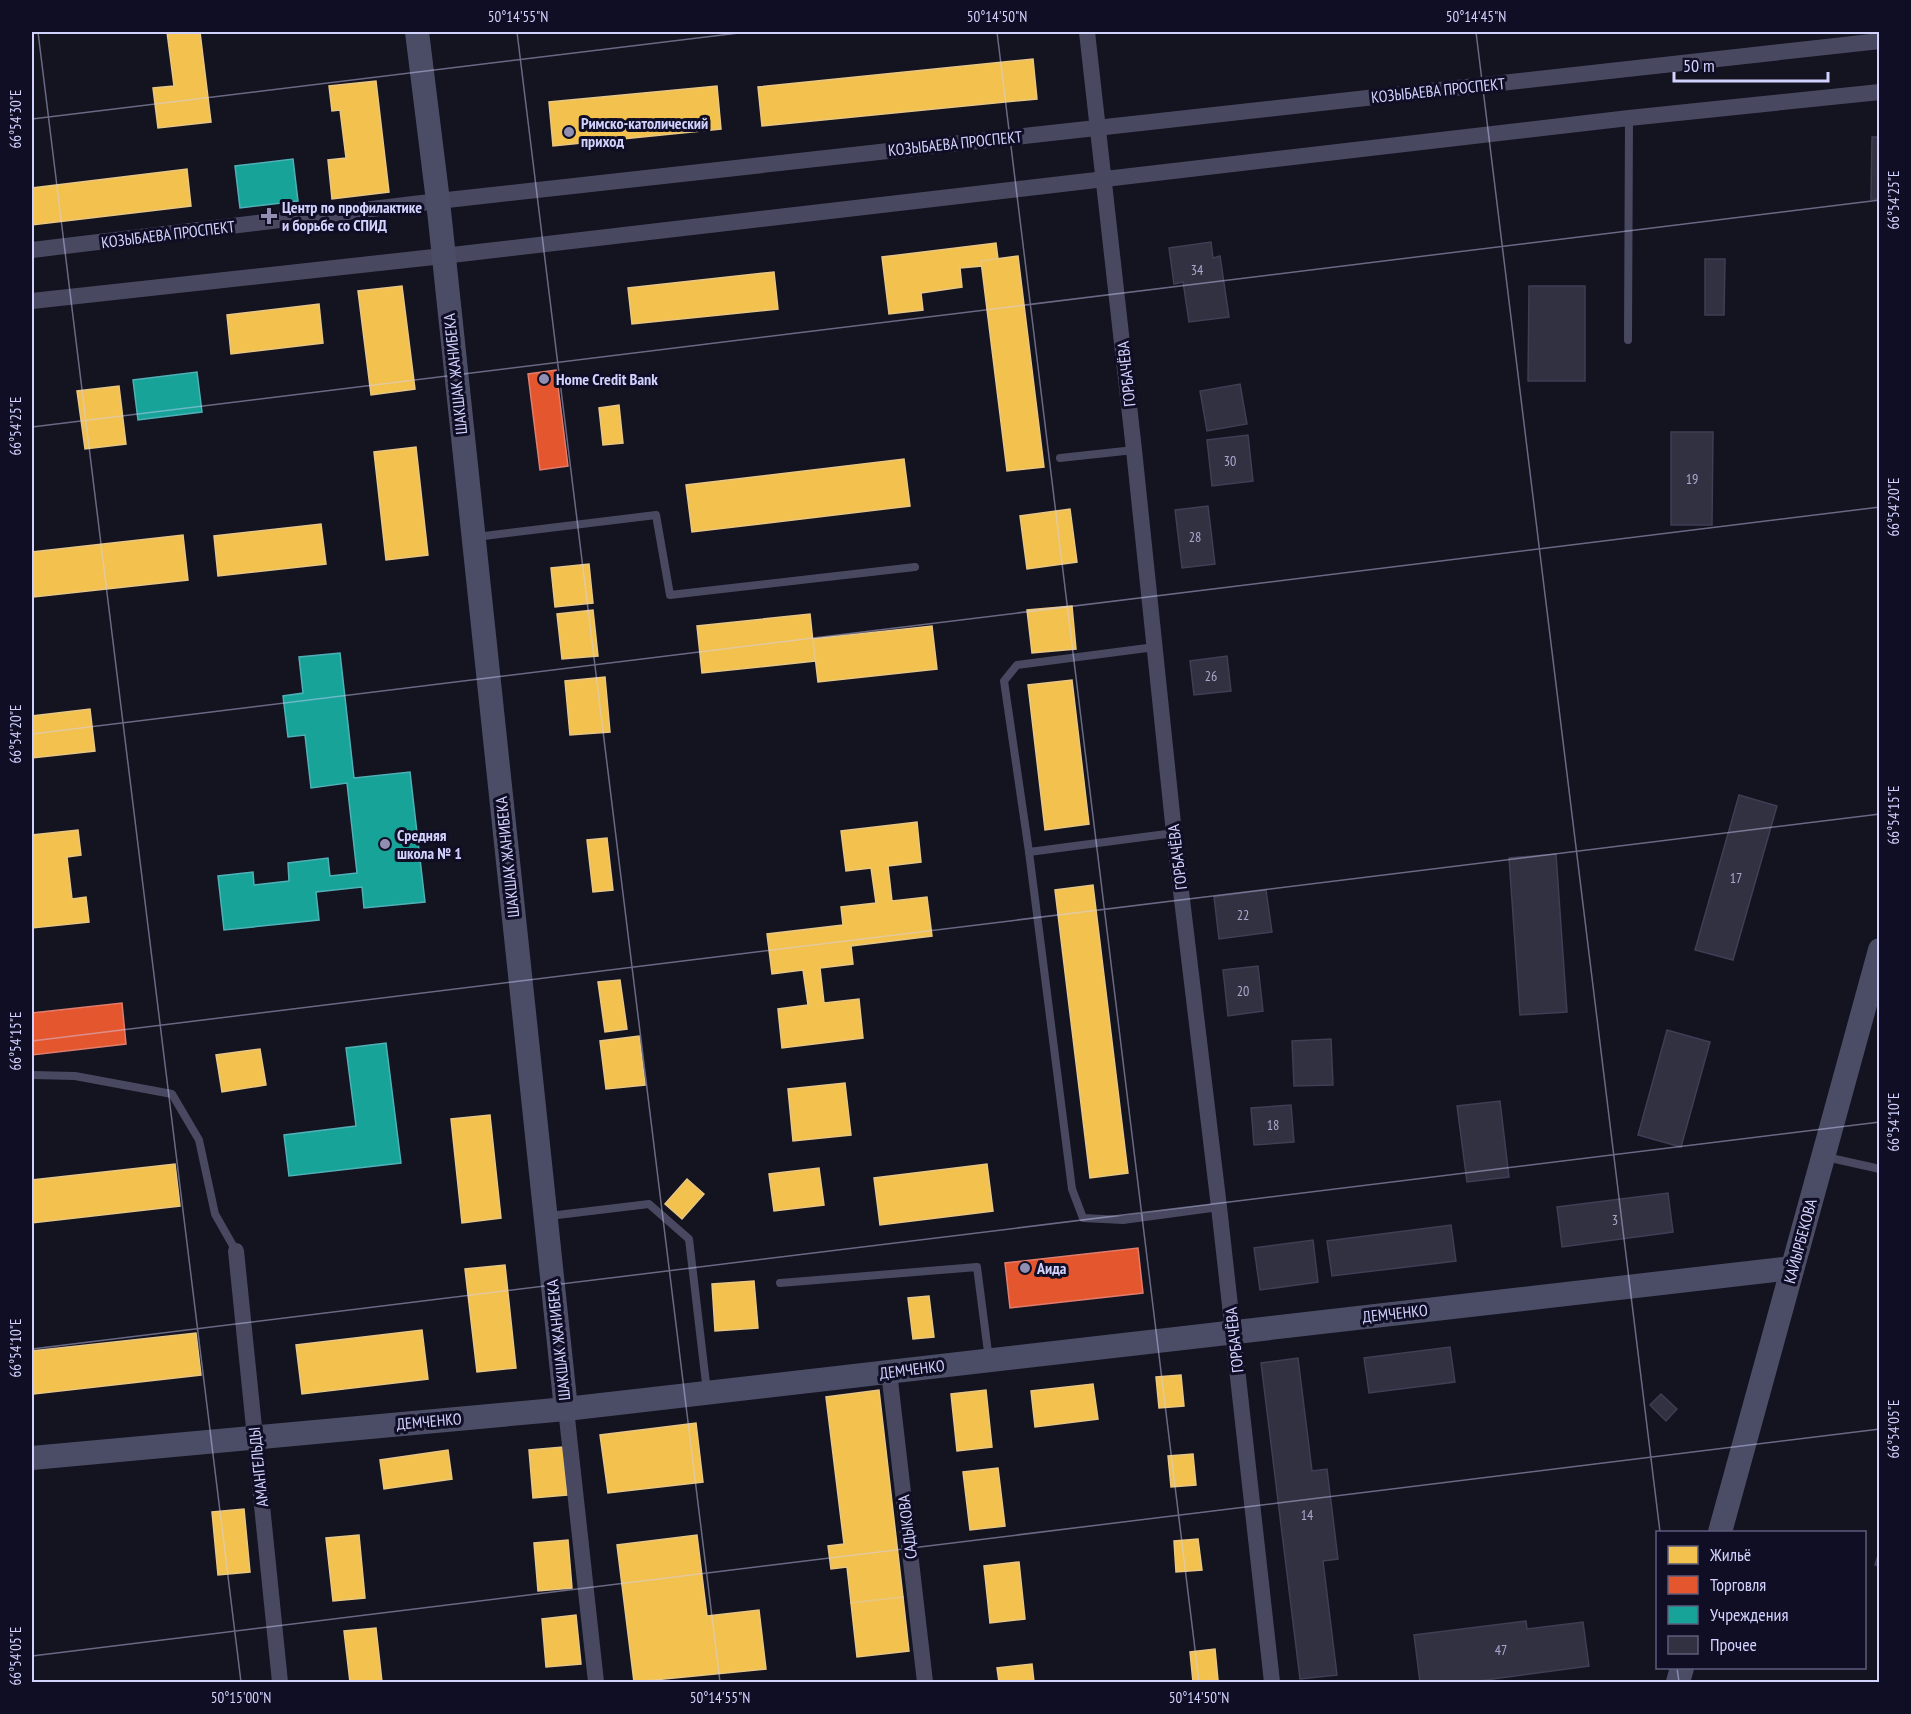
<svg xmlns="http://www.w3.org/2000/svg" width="1911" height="1714" viewBox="0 0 1911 1714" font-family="'PT Sans Narrow',sans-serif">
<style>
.homes{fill:#f2c14e;stroke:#e8c683;stroke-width:1.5}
.shops{fill:#e4572e;stroke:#df7c6d;stroke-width:1.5}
.public{fill:#17a398;stroke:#4fb1b7;stroke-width:1.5}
.building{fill:#323142;stroke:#3e3e54;stroke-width:1.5}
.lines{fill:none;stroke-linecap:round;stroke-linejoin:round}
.lane{stroke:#484961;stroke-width:8}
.street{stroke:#484961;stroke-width:16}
.secondary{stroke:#4b4d67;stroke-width:24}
.ticks{fill:none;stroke:#d2d2ff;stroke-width:1.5;stroke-opacity:0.45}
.poi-dot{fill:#908fb1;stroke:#0f0e25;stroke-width:2}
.labels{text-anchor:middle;stroke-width:6;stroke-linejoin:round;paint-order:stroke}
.number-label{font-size:14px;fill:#aaaad0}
.street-label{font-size:16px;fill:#d2d2ff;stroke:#0f0e25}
.poi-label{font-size:16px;font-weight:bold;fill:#d2d2ff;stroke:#0f0e25;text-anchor:start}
.neatline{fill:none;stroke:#d2d2ff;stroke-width:2}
.ticks-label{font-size:15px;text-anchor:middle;fill:#d2d2ff}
</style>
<rect width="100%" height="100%" fill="#141320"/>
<!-- homes -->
<g class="homes">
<path d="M167 32H200L211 122 158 128 153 88 174 86Z"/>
<path d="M1033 59 1037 99 762 126 758 87Z"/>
<path d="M376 81 389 192 332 199 328 160 346 158 340 110 332 111 329 86Z"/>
<path d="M717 86 721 129 553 146 549 102Z"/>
<path d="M187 169 191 206 32 225V188Z"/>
<path d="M996 243 998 259 981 261 982 266 960 268 962 287 921 293 923 310 889 314 882 257Z"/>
<path d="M1018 256 1044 467 1007 471 981 261Z"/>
<path d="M774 272 778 309 632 324 628 288Z"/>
<path d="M402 286 415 389 371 395 358 291Z"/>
<path d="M319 304 323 343 231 354 227 315Z"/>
<path d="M119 386 126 444 85 449 77 391Z"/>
<path d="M619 405 623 443 603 445 599 408Z"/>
<path d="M416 447 428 555 386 560 374 452Z"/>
<path d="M904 459 910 506 692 532 686 485Z"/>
<path d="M1070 509 1077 562 1027 569 1020 516Z"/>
<path d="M321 524 326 564 218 576 214 536Z"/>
<path d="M183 535 188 580 34 597 32 552Z"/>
<path d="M589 564 593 603 555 607 551 568Z"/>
<path d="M1072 606 1076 649 1032 653 1027 610Z"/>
<path d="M593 610 598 656 562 659 557 614Z"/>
<path d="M810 614 815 661 702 673 697 626Z"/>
<path d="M932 626 937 669 818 682 813 639Z"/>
<path d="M605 677 610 732 570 735 565 681Z"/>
<path d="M1072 680 1089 824 1045 830 1028 685Z"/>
<path d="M90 709 95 751 32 758V716Z"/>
<path d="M917 822 921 862 888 866 892 901 927 897 932 936 851 946 853 964 820 968 824 1003 859 999 863 1038 782 1048 778 1009 808 1005 803 970 772 974 767 934 843 925 841 907 876 903 871 868 846 871 841 831Z"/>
<path d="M78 830 81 855 67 857 72 899 86 897 89 922 32 928V835Z"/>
<path d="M607 838 613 890 593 892 587 840Z"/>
<path d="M1093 885 1128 1173 1090 1178 1055 890Z"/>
<path d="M620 980 627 1029 605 1032 598 982Z"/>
<path d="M639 1036 645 1085 606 1089 600 1041Z"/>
<path d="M260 1049 266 1085 222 1092 216 1055Z"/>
<path d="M845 1083 851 1135 793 1141 788 1089Z"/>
<path d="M490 1115 501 1218 462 1223 451 1119Z"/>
<path d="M175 1164 180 1206 32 1223V1180Z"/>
<path d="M987 1164 993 1211 880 1225 874 1178Z"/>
<path d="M819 1168 824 1205 774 1211 769 1174Z"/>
<path d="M687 1179 704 1194 682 1219 665 1204Z"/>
<path d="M505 1265 516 1368 477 1372 465 1269Z"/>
<path d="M754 1281 758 1328 715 1331 712 1284Z"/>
<path d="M929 1296 934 1337 913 1339 908 1298Z"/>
<path d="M422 1330 428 1379 302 1394 296 1345Z"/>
<path d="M196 1333 201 1375 34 1394 32 1351Z"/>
<path d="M1181 1375 1184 1406 1159 1408 1156 1377Z"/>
<path d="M1093 1384 1098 1419 1035 1427 1031 1391Z"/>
<path d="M879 1390 903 1597 851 1603 847 1567 831 1569 828 1546 844 1544 826 1397Z"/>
<path d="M986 1390 992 1447 957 1451 951 1394Z"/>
<path d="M696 1423 703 1482 608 1493 600 1435Z"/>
<path d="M563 1447 567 1495 533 1498 529 1450Z"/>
<path d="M448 1450 452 1479 384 1489 380 1460Z"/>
<path d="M1193 1454 1196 1485 1171 1487 1168 1456Z"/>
<path d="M998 1468 1005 1526 970 1530 963 1472Z"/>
<path d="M244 1509 250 1572 218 1575 212 1512Z"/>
<path d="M359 1535 365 1598 333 1601 326 1538Z"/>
<path d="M697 1535 707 1616 759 1610 766 1669 634 1682 617 1545Z"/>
<path d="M1198 1539 1202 1570 1176 1572 1174 1541Z"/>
<path d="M568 1540 572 1588 538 1591 534 1543Z"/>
<path d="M1019 1562 1025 1619 990 1623 984 1566Z"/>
<path d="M903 1597 909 1651 857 1657 851 1603Z"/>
<path d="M576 1615 581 1664 546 1667 542 1619Z"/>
<path d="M376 1628 382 1682H350L344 1631Z"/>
<path d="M1215 1649 1218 1680 1193 1682 1190 1652Z"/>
<path d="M1032 1664 1034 1682H999L997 1668Z"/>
</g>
<!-- shops -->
<g class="shops">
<path d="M556 370 568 466 540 470 528 374Z"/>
<path d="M122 1003 126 1044 32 1055V1013Z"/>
<path d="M1138 1248 1143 1293 1010 1308 1005 1263Z"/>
</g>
<!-- public -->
<g class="public">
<path d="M293 159 298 201 240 208 235 166Z"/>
<path d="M197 372 202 412 138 420 133 380Z"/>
<path d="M340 653 354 778 410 772 425 902 364 908 362 887 316 892 319 920 224 930 218 876 253 872 254 885 289 881 288 863 328 858 330 876 357 873 347 783 311 788 305 735 288 737 283 696 303 693 299 657Z"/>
<path d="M386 1043 401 1163 289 1176 284 1135 356 1126 346 1048Z"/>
</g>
<!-- building -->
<g class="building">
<path d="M1872 137H1880V199H1871Z"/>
<path d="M1211 242 1213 258 1220 256 1229 317 1189 322 1183 282 1174 284 1169 248Z"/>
<path d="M1705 259H1725L1724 315H1705Z"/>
<path d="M1529 286H1585V381H1528Z"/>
<path d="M1240 384 1247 424 1207 431 1200 391Z"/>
<path d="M1671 432H1713L1712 525H1671Z"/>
<path d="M1248 435 1253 481 1212 486 1207 440Z"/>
<path d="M1208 506 1215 564 1182 568 1175 510Z"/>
<path d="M1227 656 1231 691 1194 695 1190 661Z"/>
<path d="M1739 795 1777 806 1733 960 1695 950Z"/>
<path d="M1556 854 1567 1012 1520 1015 1509 858Z"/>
<path d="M1266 890 1272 932 1219 939 1214 897Z"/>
<path d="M1258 966 1263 1011 1228 1016 1223 970Z"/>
<path d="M1667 1030 1710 1042 1681 1147 1638 1135Z"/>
<path d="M1331 1039 1333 1085 1294 1086 1292 1041Z"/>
<path d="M1500 1101 1509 1177 1467 1182 1457 1106Z"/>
<path d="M1291 1105 1294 1142 1254 1145 1251 1108Z"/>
<path d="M1668 1193 1673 1232 1562 1247 1557 1207Z"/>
<path d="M1451 1225 1456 1261 1332 1276 1327 1241Z"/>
<path d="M1313 1240 1318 1282 1260 1290 1254 1248Z"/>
<path d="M1450 1347 1455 1382 1369 1393 1364 1358Z"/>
<path d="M1298 1358 1312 1471 1327 1469 1338 1559 1323 1561 1337 1675 1300 1679 1261 1363Z"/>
<path d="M1661 1394 1677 1409 1666 1421 1650 1405Z"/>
<path d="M1880 1549V1566L1875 1565Z"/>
<path d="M1526 1621 1527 1629 1583 1622 1589 1666 1471 1682H1420L1414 1635Z"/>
</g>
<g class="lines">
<!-- lane -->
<g class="lane">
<path d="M1628 340 1629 118"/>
<path d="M1060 458 1134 450"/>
<path d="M476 537 656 515 670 595 915 567"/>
<path d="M1155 647 1017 665 1004 681 1029 852 1072 1189 1083 1218 1123 1220 1219 1207"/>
<path d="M1029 852 1174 833"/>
<path d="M32 1075 75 1076 172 1094 199 1140 215 1214 236 1251"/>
<path d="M1826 1157 1880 1169"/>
<path d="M549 1216 649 1204 689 1239 707 1392"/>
<path d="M780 1283 977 1267 989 1360"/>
</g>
<!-- street -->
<g class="street">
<path d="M1087 32 1134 450 1174 833 1219 1207 1272 1682"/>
<path d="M32 250 438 201 1880 41"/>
<path d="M32 301 443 256 1629 118 1880 92"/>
<path d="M236 1251 280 1682"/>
<path d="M889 1372 925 1682"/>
<path d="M566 1409 596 1682"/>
</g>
<!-- secondary -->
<g class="secondary">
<path d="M417 32 438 201 566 1409"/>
<path d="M32 1458 566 1409 1792 1268"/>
<path d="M1720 1532 1880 950"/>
<path d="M1678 1682 1682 1668"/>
</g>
</g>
<!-- ticks -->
<path class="ticks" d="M38 32 241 1682M517 32 720 1682M997 32 1199 1682M1476 32 1660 1532M32 119 747 32M32 427 1880 200M32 734 1880 507M32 1041 1880 814M32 1349 1880 1122M32 1656 1880 1429M1677 1668 1679 1682"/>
<!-- markers -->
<g class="poi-dot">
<circle cx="569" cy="132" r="6"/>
<path d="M266 207h6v6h6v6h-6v6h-6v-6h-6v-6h6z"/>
<circle cx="544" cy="379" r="6"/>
<circle cx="385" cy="844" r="6"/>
<circle cx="1025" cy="1268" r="6"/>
</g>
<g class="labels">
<!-- number labels -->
<g class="number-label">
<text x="1197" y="275">34</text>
<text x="1230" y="466">30</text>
<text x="1692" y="484">19</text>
<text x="1195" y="542">28</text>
<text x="1211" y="681">26</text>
<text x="1736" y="883">17</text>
<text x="1243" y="920">22</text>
<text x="1243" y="996">20</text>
<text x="1273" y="1130">18</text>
<text x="1615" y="1225">3</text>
<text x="1307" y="1520">14</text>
<text x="1501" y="1655">47</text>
</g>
<!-- street labels -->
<g class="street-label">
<text transform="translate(1438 90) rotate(-6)" y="6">КОЗЫБАЕВА ПРОСПЕКТ</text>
<text transform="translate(955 143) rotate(-6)" y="6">КОЗЫБАЕВА ПРОСПЕКТ</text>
<text transform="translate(168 234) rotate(-7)" y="6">КОЗЫБАЕВА ПРОСПЕКТ</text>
<text transform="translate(455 374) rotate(-96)" y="6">ШАКШАК ЖАНИБЕКА</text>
<text transform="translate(1126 374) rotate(-96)" y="6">ГОРБАЧЁВА</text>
<text transform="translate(507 857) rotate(-96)" y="6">ШАКШАК ЖАНИБЕКА</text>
<text transform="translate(1177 857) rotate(-97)" y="6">ГОРБАЧЁВА</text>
<text transform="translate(1800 1241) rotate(-75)" y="6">КАЙЫРБЕКОВА</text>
<text transform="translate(1395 1313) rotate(-6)" y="6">ДЕМЧЕНКО</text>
<text transform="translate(558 1340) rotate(-96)" y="6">ШАКШАК ЖАНИБЕКА</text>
<text transform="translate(1234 1340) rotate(-96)" y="6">ГОРБАЧЁВА</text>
<text transform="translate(912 1369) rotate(-7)" y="6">ДЕМЧЕНКО</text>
<text transform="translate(429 1421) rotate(-5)" y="6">ДЕМЧЕНКО</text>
<text transform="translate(258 1467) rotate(-96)" y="6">АМАНГЕЛЬДЫ</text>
<text transform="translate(907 1527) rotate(-97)" y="6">САДЫКОВА</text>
</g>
<!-- poi labels -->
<g class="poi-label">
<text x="581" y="129">Римско-католический<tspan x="581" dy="18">приход</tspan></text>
<text x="282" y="213">Центр по профилактике<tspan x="282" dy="18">и борьбе со СПИД</tspan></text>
<text x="556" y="385">Home Credit Bank</text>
<text x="397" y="841">Средняя<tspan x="397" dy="18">школа № 1</tspan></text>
<text x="1037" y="1274">Аида</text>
</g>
</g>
<!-- border -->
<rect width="1911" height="1714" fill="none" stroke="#0f0e25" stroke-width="66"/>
<!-- legend -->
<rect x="1656" y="1531" width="210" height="138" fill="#0f0e25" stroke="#5d5c7c" stroke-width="1.5"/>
<rect x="1668" y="1546" width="30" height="18" fill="#f2c14e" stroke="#5d5c7c" stroke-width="1.5"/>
<text x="1710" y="1561" font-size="18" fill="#d2d2ff">Жильё</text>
<rect x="1668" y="1576" width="30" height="18" fill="#e4572e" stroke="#5d5c7c" stroke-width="1.5"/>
<text x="1710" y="1591" font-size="18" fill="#d2d2ff">Торговля</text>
<rect x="1668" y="1606" width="30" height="18" fill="#17a398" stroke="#5d5c7c" stroke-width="1.5"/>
<text x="1710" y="1621" font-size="18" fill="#d2d2ff">Учреждения</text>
<rect x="1668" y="1636" width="30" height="18" fill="#323142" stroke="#5d5c7c" stroke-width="1.5"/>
<text x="1710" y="1651" font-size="18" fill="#d2d2ff">Прочее</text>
<!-- scale -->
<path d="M1674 72v9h154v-9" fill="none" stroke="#d2d2ff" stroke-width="3"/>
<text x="1683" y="72" font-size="18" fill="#d2d2ff" stroke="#0f0e25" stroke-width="4.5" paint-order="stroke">50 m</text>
<rect x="33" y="33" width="1845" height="1648" class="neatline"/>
<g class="ticks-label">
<text x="518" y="22">50°14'55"N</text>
<text x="997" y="22">50°14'50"N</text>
<text x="1476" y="22">50°14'45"N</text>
<text transform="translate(16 119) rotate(-90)" y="5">66°54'30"E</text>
<text transform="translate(1894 200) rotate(-90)" y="5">66°54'25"E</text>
<text transform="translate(16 426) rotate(-90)" y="5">66°54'25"E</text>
<text transform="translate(1894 507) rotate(-90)" y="5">66°54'20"E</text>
<text transform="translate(16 734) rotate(-90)" y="5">66°54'20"E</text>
<text transform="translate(1894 815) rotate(-90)" y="5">66°54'15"E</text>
<text transform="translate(16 1041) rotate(-90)" y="5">66°54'15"E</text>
<text transform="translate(1894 1122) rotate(-90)" y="5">66°54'10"E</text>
<text transform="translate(16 1348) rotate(-90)" y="5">66°54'10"E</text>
<text transform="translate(1894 1429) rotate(-90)" y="5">66°54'05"E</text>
<text transform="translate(16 1656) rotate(-90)" y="5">66°54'05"E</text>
<text x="241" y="1703">50°15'00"N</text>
<text x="720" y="1703">50°14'55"N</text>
<text x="1199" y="1703">50°14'50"N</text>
</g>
</svg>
